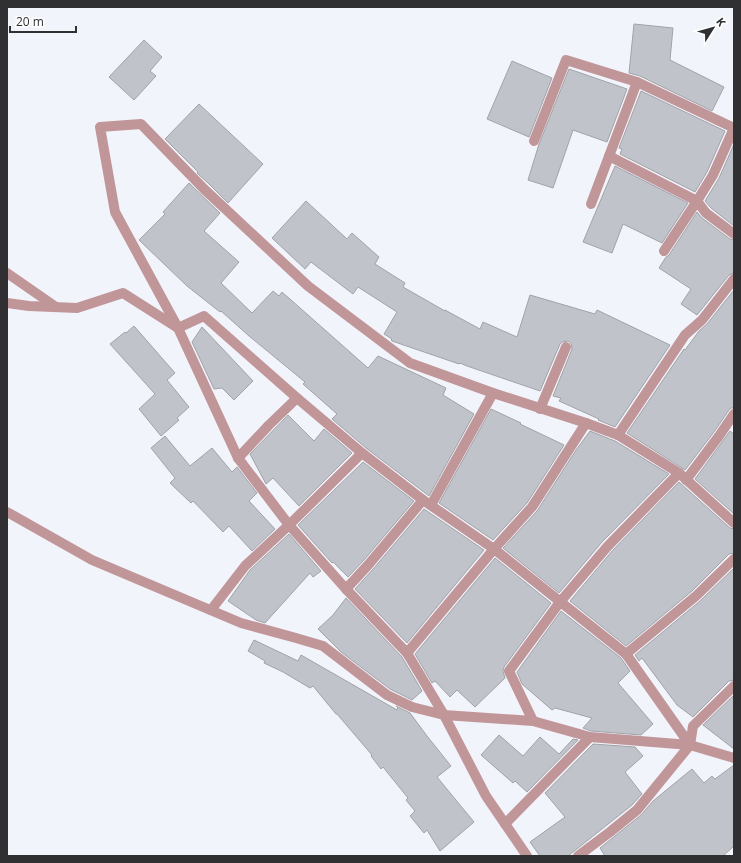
<svg xmlns="http://www.w3.org/2000/svg" width="741" height="863" viewBox="0 0 741 863" font-family="'Open Sans',sans-serif">
<style>
.building{fill:#c1c3ca;stroke:#a1a3a9}
.lines{fill:none;stroke-linecap:round;stroke-linejoin:round}
.minor{stroke:#c09699;stroke-width:10}
</style>
<rect width="100%" height="100%" fill="#f2f4fb"/>
<!-- building -->
<g class="building">
<path d="M634 24 673 28 670 60 724 87 712 111 640 76 629 73Z"/>
<path d="M144 40 162 57 150 71 156 76 134 100 109 77Z"/>
<path d="M512 61 552 78 529 137 487 119Z"/>
<path d="M569 69 627 89 607 142 573 130 553 188 528 180 539 144Z"/>
<path d="M641 91 725 131 707 172 695 192 620 154 622 149 619 148Z"/>
<path d="M199 104 263 164 228 203 209 184 197 173 198 172 165 139Z"/>
<path d="M734 144V226L711 208 705 201 719 178Z"/>
<path d="M615 166 688 203 662 243 623 224 612 253 583 242Z"/>
<path d="M189 183 220 213 204 231 239 262 221 283 252 313 273 291 279 296 282 292 368 368 378 356 446 388 443 395 474 414 429 496 366 448 332 419 337 414 303 384 305 382 249 336 221 311 220 312 187 286 139 240 165 214 163 212Z"/>
<path d="M306 201 347 239 352 233 379 257 375 264 405 283 403 287 445 311V310L480 329 483 322 517 337 530 295 595 314 597 310 670 345 615 427 598 420 599 419 559 401 561 398 553 396 572 349 571 343 568 341 562 342 560 344 540 391 467 366 460 363 459 364 392 341 391 340 392 339 384 334 397 312 358 287 353 294 311 262 305 269 272 238Z"/>
<path d="M697 212 702 218 730 239 734 240V273L729 275 697 315 681 304 691 289 659 268 666 257 669 255Z"/>
<path d="M734 290V408H731L729 410 714 432 685 470 627 433 684 349 685 350 699 331 707 324Z"/>
<path d="M134 326 175 373 167 380 189 407 177 418 179 420 161 436 139 409 155 394 110 344 125 332 126 333Z"/>
<path d="M202 327 253 381 234 400 222 388 214 389 192 342Z"/>
<path d="M491 409 521 423 520 424 564 445 527 503 493 540 439 503Z"/>
<path d="M288 415 314 441 324 429 352 453 299 506 273 478 266 484 250 454Z"/>
<path d="M590 431 615 441 669 474 602 542 559 593 503 548 537 511 576 450Z"/>
<path d="M730 431 734 434V514L695 479Z"/>
<path d="M165 436 190 466 212 448 232 472 237 467 257 493 249 501 275 529 252 551 229 526 223 532 193 501 191 503 170 483 175 478 151 448Z"/>
<path d="M363 462 414 501 364 560 348 577 333 562 332 563 298 525Z"/>
<path d="M679 482 730 528 734 529V553L729 554 692 591 626 646 570 601 612 551Z"/>
<path d="M424 509 484 550 407 643 355 589 374 568Z"/>
<path d="M289 534 321 571 313 577 310 573 265 623 256 620 228 601 250 570Z"/>
<path d="M495 558 551 603 504 667 503 671 505 678 475 707 457 690 450 697 435 681 432 683 415 654Z"/>
<path d="M734 568V680L729 681 693 717 677 705 642 658 639 661 635 655 700 601Z"/>
<path d="M346 598 402 657 422 691 412 700 390 689 341 652 318 629 333 615Z"/>
<path d="M561 611 621 658 630 671 618 683 653 724 641 735 591 731 583 728 592 718 555 708 552 710 522 684 517 672Z"/>
<path d="M254 640 298 661 301 655 397 710 398 708 396 706 410 713 427 736 451 766 437 777 474 822 440 851 427 830 424 833 410 816 415 811 406 800 408 798 383 767 381 769 371 756 372 755 337 714H336L313 686 310 688 283 672 264 663 265 661 248 651Z"/>
<path d="M734 695V749L703 725Z"/>
<path d="M499 735 523 756 540 737 559 754 573 739 578 740 527 792 515 781 513 783 481 755Z"/>
<path d="M593 744 635 747 643 756 625 772 642 794 632 805 568 856H540L530 842 565 817 545 793Z"/>
<path d="M734 765V846L723 856H605L600 848 641 815 653 801 692 769 704 783 712 776 715 779Z"/>
</g>
<g class="lines">
<!-- minor -->
<g class="minor">
<path d="M534 141 566 60 637 82"/>
<path d="M609 156 697 201 706 213 734 234"/>
<path d="M591 204 637 82 734 128"/>
<path d="M664 251 697 201 713 175 734 128"/>
<path d="M7 273 56 307"/>
<path d="M7 303 29 306 77 308 123 293 178 328 204 316 297 398 362 453 423 500 494 549 626 654 690 745"/>
<path d="M540 409 566 347"/>
<path d="M618 435 685 335 702 320 734 279"/>
<path d="M238 458 269 425 297 398"/>
<path d="M686 480 719 436 734 414"/>
<path d="M431 505 493 393"/>
<path d="M7 512 92 560 241 623 296 638 323 646 387 695 412 707 444 715 533 721 590 737 690 745 734 758"/>
<path d="M346 589 369 564 423 500"/>
<path d="M211 610 245 566 289 525 362 453"/>
<path d="M407 653 494 549 532 507 586 423"/>
<path d="M626 654 696 596 734 559"/>
<path d="M533 721 509 671 560 602 607 547 679 473"/>
<path d="M505 824 590 737"/>
<path d="M527 856 486 796 444 715 407 653 346 589 289 525 238 458 178 328 115 212 100 127 141 124 204 189 308 286 410 363 493 393 586 423 618 435 679 473 734 523"/>
<path d="M578 856 610 832 637 810 690 745 693 726 734 686"/>
</g>
</g>
<!-- border -->
<rect width="741" height="863" fill="none" stroke="#303033" stroke-width="16"/>
<!-- north arrow -->
<g transform="translate(713 28) rotate(53)" stroke="#ffffff" stroke-width="3" paint-order="stroke">
<path d="M0-3L7 15L0 10L-7 15Z" fill="#303033"/>
<text y="-6" font-size="11" font-weight="bold" text-anchor="middle" fill="#303033">K</text>
</g>
<!-- scale -->
<path d="M10 26v6h66v-6" fill="none" stroke="#303033" stroke-width="2"/>
<text x="16" y="26" font-size="12" fill="#303033" stroke="#ffffff" stroke-width="3" paint-order="stroke">20 m</text>
</svg>
